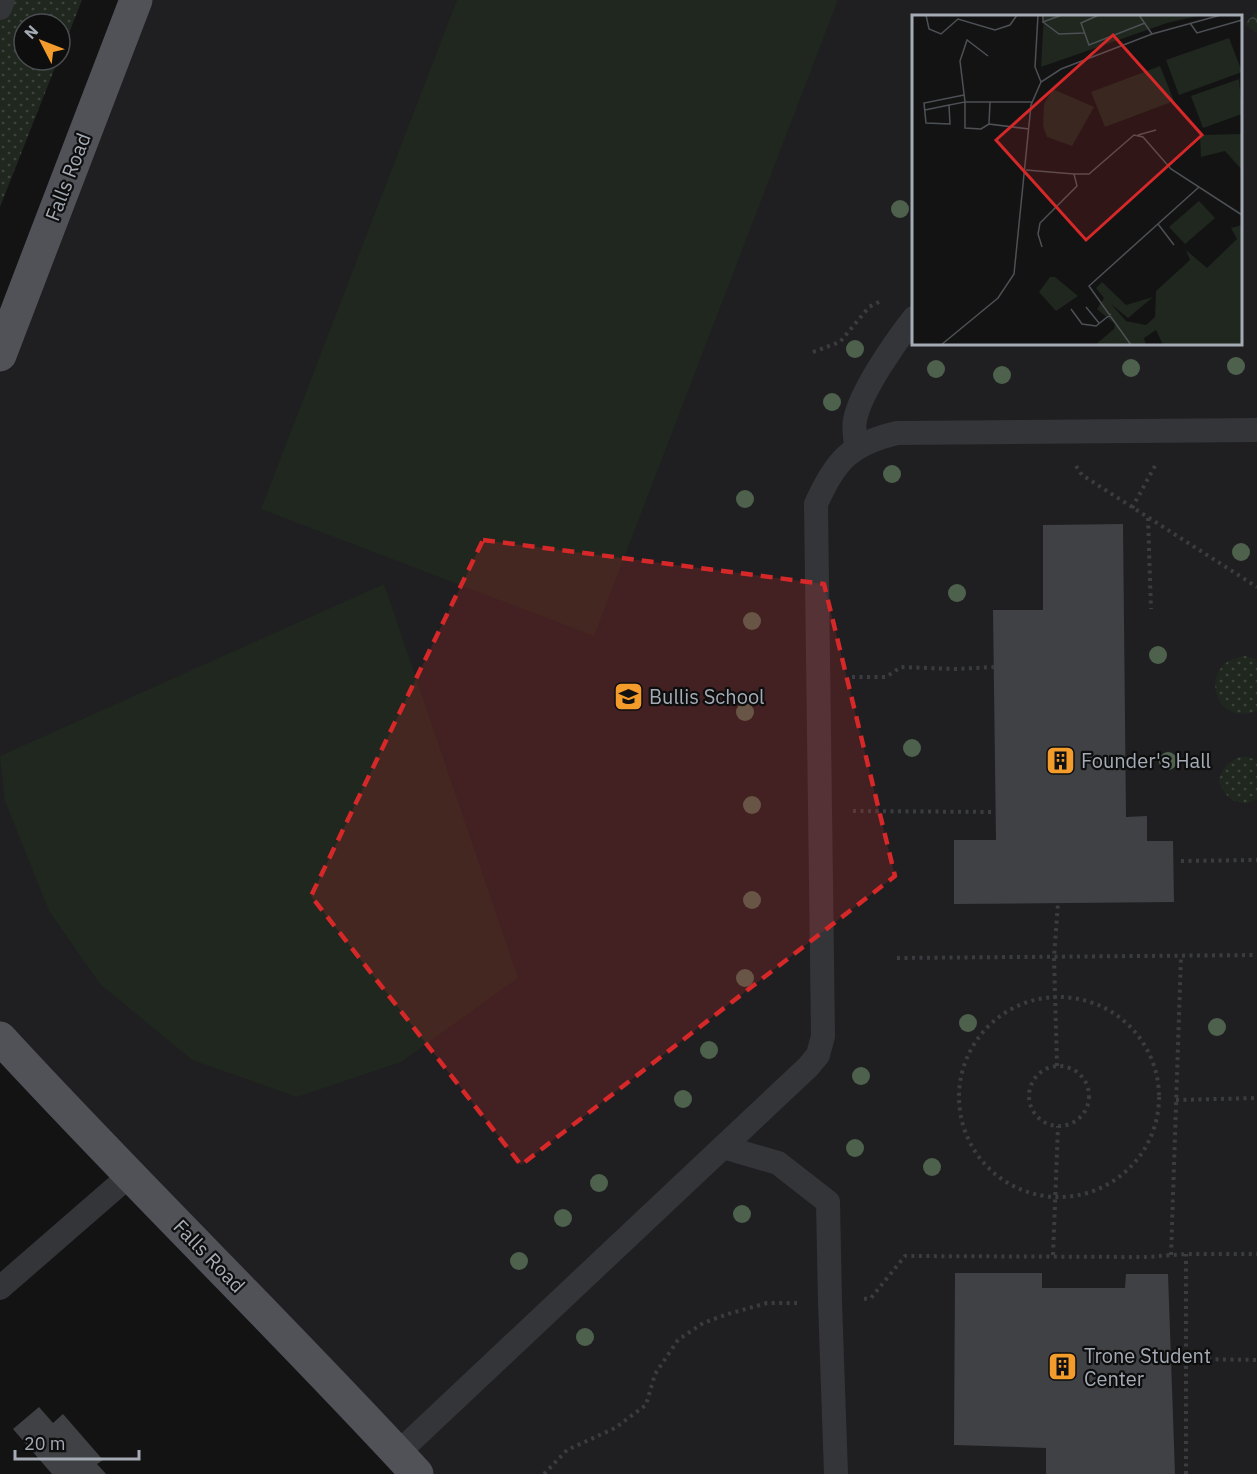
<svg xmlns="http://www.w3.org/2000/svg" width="1257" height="1474" viewBox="0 0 1257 1474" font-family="'IBM Plex Sans',sans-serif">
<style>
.built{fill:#1f1f21;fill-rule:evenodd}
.grass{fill:url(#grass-dots)}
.forest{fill:url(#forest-crowns)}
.garden{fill:#1f271f}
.building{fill:#3f4144}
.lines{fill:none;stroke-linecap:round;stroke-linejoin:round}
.path{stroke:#3a3c40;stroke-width:4;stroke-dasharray:3 4.5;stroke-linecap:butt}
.lane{stroke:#343539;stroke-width:24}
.primary{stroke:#505258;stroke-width:33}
.tree{fill:#4d614d}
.marked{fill:#d62828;fill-opacity:0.2;stroke:#d62828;stroke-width:4.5;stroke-dasharray:12 8;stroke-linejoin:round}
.labels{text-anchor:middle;stroke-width:4.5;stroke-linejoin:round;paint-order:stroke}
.street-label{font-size:20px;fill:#a4abb5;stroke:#0e0e0f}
.poi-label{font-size:20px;fill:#a4abb5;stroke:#0e0e0f;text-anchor:start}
.inset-road{fill:none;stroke:#4d5054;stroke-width:1.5}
.view{fill:#d62828;fill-opacity:0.15;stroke:#d62828;stroke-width:3}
.inset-edge{fill:none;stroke:#a4abb5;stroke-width:3}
</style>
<defs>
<pattern id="grass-dots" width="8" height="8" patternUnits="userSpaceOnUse" patternTransform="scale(1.5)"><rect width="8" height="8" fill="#1f271f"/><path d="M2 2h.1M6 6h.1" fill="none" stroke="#3d443d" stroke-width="1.8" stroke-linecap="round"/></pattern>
<pattern id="forest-crowns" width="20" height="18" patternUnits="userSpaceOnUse" patternTransform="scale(1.5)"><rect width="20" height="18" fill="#1f271f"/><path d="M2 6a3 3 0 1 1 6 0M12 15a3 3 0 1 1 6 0" fill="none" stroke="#3d443d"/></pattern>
</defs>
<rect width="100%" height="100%" fill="#131314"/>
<!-- built -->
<path class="built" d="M136 0H1257V1474H417L0 1038V355ZM914 16H1240V344H914Z"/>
<!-- grass -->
<g class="grass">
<path d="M0 0H82L60 56V24H24V60H58L0 207Z"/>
<path d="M1245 656 1257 659V711C1213 729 1196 661 1245 656Z"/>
<path d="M1244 756 1257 760V799C1239 809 1225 799 1219 781 1222 768 1230 758 1244 756Z"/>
</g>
<!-- forest -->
<path class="forest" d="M1257 10V34L1245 24Z"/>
<!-- garden -->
<g class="garden">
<path d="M457 0H838L594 636 261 509Z"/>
<path d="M384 584 518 978 401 1062 297 1097 192 1060 100 984 49 911 5 801 0 756Z"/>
</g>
<!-- building -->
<g class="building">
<path d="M1123 524 1126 817 1147 816V841H1173L1174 902 954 904V840H996L993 610H1043V525Z"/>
<path d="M955 1273H1042V1288H1125L1126 1274H1168L1175 1474H1046V1448L954 1445Z"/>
<path d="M39 1407 53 1423 63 1414 103 1460 97 1464 106 1474H52L13 1429Z"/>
</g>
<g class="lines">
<!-- path -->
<g class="path">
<path d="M813 352 840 342 869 307 883 300"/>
<path d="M1076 466 1082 475 1257 587"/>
<path d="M1132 508 1156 464"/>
<path d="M1148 518 1151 609"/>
<path d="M852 677H886L901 667 955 669 994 667"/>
<path d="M853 811 995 812"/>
<path d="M1181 861 1257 860"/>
<path d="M897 958 1257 955"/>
<circle cx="1059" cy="1097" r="100"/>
<path d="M1057 1066 1054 957 1058 903"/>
<circle cx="1059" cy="1096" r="30"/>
<path d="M1176 1100 1257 1098"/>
<path d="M1053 1255 1058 1126"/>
<path d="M1171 1255 1181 956"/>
<path d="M864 1299 871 1298 905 1256 1147 1257 1186 1254H1257"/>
<path d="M1193 1359 1257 1360"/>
<path d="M544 1474 567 1450 615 1428 646 1405 655 1374 678 1340 703 1323 728 1314 767 1303H797"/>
<path d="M1186 1474V1254"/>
</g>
<!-- lane -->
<g class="lane">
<path d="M0 8 3 0"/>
<path d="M856 448C856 440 853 429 855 420 860 392 896 341 914 318"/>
<path d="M0 1288 130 1175"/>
<path d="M398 1453 723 1147"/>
<path d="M836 1474 830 1302 828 1202 778 1163 723 1147 808 1067 818 1055 823 1036 816 504C835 461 850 444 897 433L1257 430"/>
</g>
<!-- primary -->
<g class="primary">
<path d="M0 355 136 0"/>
<path d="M0 1038C136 1186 281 1326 417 1474"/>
</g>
</g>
<!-- trees -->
<g class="tree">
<circle cx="900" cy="209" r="9"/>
<circle cx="855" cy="349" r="9"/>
<circle cx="1236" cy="366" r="9"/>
<circle cx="1131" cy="368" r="9"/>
<circle cx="936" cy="369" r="9"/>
<circle cx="1002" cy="375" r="9"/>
<circle cx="832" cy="402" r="9"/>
<circle cx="892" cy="474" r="9"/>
<circle cx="745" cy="499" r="9"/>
<circle cx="1241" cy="552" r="9"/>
<circle cx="957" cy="593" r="9"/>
<circle cx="752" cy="621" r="9"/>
<circle cx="1158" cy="655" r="9"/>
<circle cx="745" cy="712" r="9"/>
<circle cx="912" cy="748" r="9"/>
<circle cx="1168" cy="761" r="9"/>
<circle cx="752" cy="805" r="9"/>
<circle cx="752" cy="900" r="9"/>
<circle cx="745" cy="978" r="9"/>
<circle cx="968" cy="1023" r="9"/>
<circle cx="1217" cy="1027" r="9"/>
<circle cx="709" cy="1050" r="9"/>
<circle cx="861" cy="1076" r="9"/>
<circle cx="683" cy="1099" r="9"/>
<circle cx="855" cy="1148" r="9"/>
<circle cx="932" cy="1167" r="9"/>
<circle cx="599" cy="1183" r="9"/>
<circle cx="742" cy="1214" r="9"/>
<circle cx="563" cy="1218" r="9"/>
<circle cx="519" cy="1261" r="9"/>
<circle cx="585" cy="1337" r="9"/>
</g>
<!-- marked area -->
<path class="marked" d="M483 540 824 584 895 876 521 1165 311 896Z"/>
<!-- icons -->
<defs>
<symbol id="school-square" viewBox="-11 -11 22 22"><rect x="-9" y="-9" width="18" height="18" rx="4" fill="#f49c2b" stroke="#0e0e0f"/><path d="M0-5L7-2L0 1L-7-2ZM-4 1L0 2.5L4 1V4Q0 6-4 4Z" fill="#111"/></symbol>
<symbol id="building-square" viewBox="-11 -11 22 22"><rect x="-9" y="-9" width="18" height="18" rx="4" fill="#f49c2b" stroke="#0e0e0f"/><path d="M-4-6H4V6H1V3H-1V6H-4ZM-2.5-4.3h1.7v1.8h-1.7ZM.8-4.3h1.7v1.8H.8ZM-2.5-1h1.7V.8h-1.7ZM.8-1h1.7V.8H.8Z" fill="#111"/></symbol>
</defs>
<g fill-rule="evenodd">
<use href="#school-square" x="612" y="680" width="33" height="33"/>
<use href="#building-square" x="1044" y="744" width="33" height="33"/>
<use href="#building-square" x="1046" y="1350" width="33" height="33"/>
</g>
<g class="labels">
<!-- street labels -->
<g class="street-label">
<text transform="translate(68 177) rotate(-69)" y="7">Falls Road</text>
<text transform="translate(209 1256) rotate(46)" y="7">Falls Road</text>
</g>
<!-- poi labels -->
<g class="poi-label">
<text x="649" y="704">Bullis School</text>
<text x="1081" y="768">Founder's Hall</text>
<text x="1084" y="1363">Trone Student<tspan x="1084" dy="23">Center</tspan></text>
</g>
</g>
<!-- overview -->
<g transform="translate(912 15)">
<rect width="330" height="330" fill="#131314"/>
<path d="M132 0H290L255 8 129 52Z" fill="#1f271f"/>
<path d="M330 119V155L313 136 289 142 288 120ZM287 186 303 203 273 229 257 212ZM330 210V330H251L244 315 232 323 234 330H183L202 314 203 309 185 294 192 283 184 273 190 267 214 290 241 282 216 303 199 289 214 306 234 310 243 302 244 276 278 245 274 235 295 253 325 224 319 213ZM138 262H143L166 281 144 296 127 277Z" fill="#1f271f"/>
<path d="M317 23 330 57 267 80 254 45ZM248 51 262 86 193 112 179 77ZM327 64 330 99 291 113 279 81ZM141 74 182 92 160 131 135 122 131 111 132 89Z" fill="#1f271f"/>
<path class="inset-road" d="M14 0 17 14 29 19 46 4 83 15 98 10 105 0M126 0 123 52 129 67M131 0V7L150 0M187 0 169 8 177 30 233 8M227 0 240 19M131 7 147 19 172 18M278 8 285 18 330 5M52 80 12 88 14 108 38 109 37 90 53 87 48 46 55 25 76 41M13 95 37 90M77 109 69 114 53 113V87H78M117 114 77 109 78 87H120M226 120 244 115M114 155 162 159M246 209 262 230M130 232 126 219 128 208 165 171 162 159H177L222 120 231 122 259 154 330 200M174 292 187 308M159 294 170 309 184 311 199 299M29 330 86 283 102 259 119 90 129 67 149 54 240 19 309 0M219 330 177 271 287 172"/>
<path class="view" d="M201 20 290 120 174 225 84 125Z"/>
<rect width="330" height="330" class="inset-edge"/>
</g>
<!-- north arrow -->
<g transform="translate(42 42) rotate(312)"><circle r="28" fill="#0e0e0f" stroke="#4a4d51" stroke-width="1.5"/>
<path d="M0-4.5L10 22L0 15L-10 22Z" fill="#f49c2b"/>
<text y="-9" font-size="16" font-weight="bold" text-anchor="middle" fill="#a4abb5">N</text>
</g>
<!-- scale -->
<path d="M15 1450v9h124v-9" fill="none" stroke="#a4abb5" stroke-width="3"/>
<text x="24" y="1450" font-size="18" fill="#a4abb5" stroke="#0e0e0f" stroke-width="4.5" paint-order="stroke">20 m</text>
</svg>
